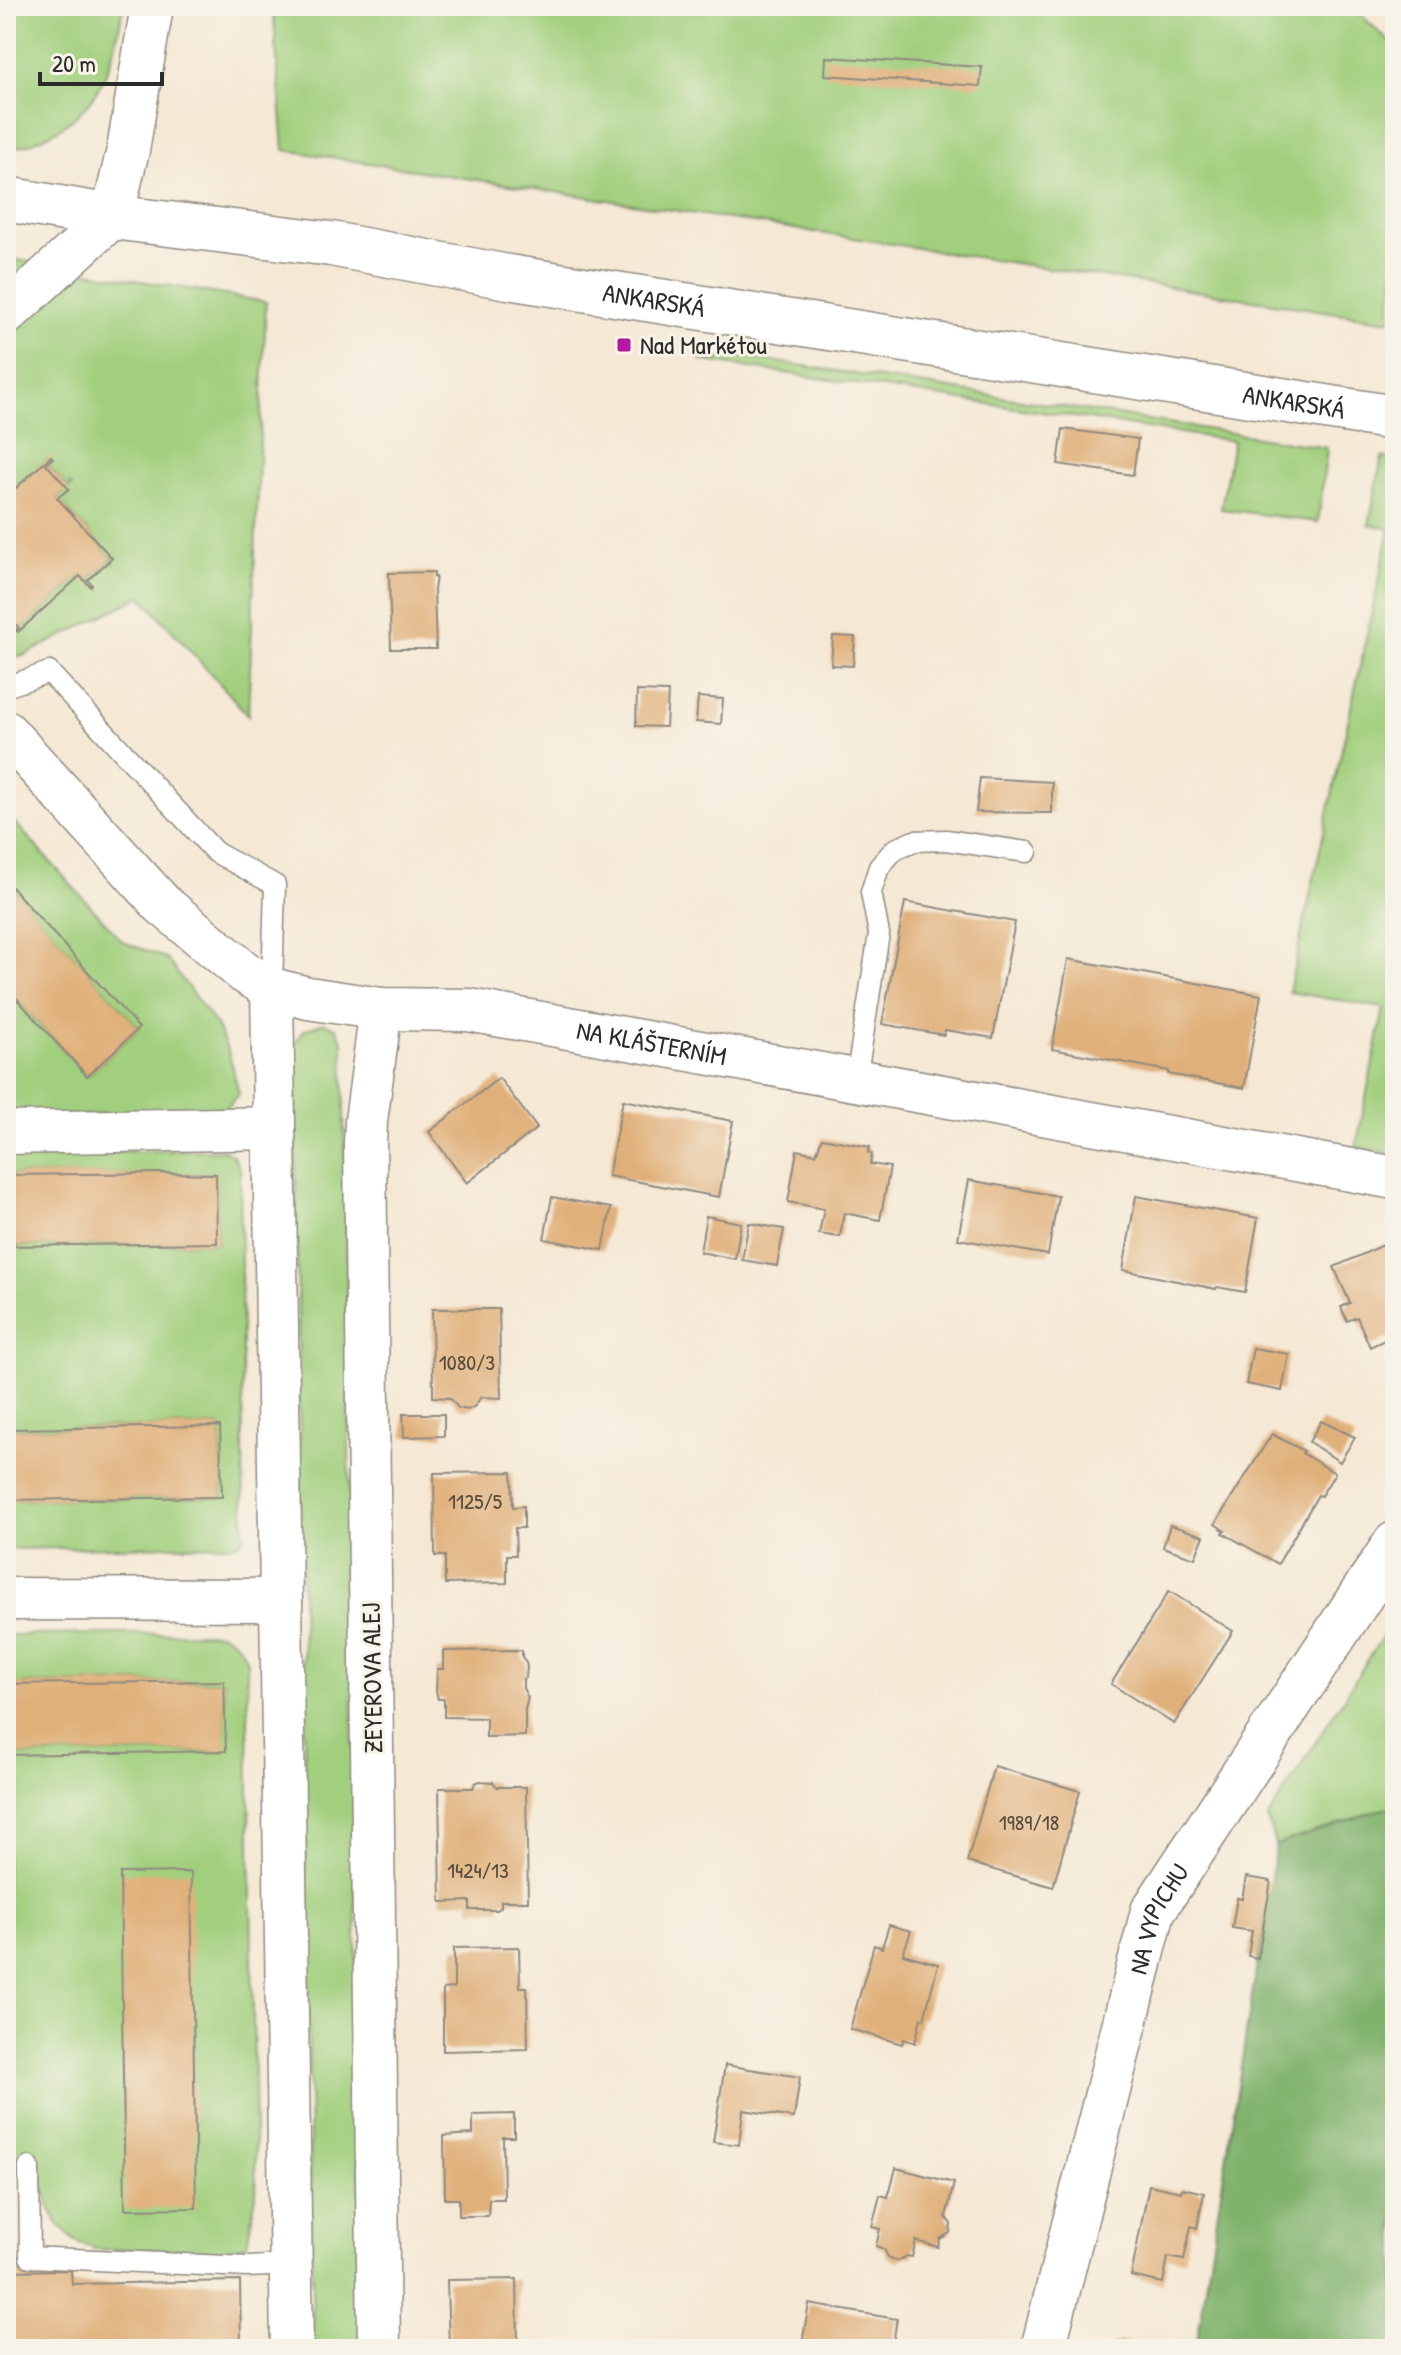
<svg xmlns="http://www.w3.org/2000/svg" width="1401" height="2355" viewBox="0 0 1401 2355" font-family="'Patrick Hand',sans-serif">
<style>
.green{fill:#a1cf7d;stroke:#667d54;stroke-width:2}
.forest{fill:#80b26c;stroke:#566e4c;stroke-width:2}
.building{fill:#e0b07a}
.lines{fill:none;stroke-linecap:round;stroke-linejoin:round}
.lane-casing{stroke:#908a80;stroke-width:23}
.street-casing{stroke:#908a80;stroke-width:45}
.secondary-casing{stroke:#908a80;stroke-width:47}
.lane{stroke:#fff;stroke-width:20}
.street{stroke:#fff;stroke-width:42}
.secondary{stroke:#fff;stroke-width:44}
.poi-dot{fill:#b5179e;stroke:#f7f3e8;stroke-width:3}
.labels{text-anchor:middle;stroke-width:6;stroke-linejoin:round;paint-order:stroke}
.number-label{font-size:22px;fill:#584c3f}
.street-label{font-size:26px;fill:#2b2b2b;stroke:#f7f3e8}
.poi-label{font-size:26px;fill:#2b2b2b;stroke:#f7f3e8;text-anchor:start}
</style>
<rect width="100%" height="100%" fill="#f7f3e8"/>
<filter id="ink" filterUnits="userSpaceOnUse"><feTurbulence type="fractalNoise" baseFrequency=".0125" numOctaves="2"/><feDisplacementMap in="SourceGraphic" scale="16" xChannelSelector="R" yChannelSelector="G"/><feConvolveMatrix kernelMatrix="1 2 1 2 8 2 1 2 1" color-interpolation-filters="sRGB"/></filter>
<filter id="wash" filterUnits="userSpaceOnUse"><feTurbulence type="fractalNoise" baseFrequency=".006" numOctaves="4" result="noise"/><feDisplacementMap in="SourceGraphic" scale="32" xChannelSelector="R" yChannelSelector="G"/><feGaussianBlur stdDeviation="1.8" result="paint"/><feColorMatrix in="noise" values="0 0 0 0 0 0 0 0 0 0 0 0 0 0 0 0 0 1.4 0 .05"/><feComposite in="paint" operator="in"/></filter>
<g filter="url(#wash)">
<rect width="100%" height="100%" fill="#f5e8d4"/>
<!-- green -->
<g class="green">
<path d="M6 6H123C114 64 100 112 42 138 29 144 20 148 6 148Z"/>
<path d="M273 6H1362L1361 15 1395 47V263L1389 321 284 150Z"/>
<path d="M6 258 266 302 248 715 141 596 23 656 6 655V613L19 628 16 630 18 632 80 576 91 583 88 580 110 560 114 563 115 561 57 498 72 486 70 484 67 487 46 464 49 461 48 459 6 497Z"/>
<path d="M740 356 1327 448 1318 522 1221 509 1233 441 699 360Z"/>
<path d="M1382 457 1395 460V1154L1356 1147 1384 1008 1289 992 1390 529 1369 525Z"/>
<path d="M6 813 123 942 166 958 216 1025 229 1053 239 1094 225 1110 6 1118V987L87 1076 139 1028 6 882Z"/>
<path d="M323 1023 336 1028 343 1042 362 2349H313L294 1045 304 1030Z"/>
<path d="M225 1150 233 1155 240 1169 244 1538 239 1543 232 1545 6 1549V1500L222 1497 220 1426 6 1429V1246L217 1243 215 1174 6 1175V1153Z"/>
<path d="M1395 1617V1805L1276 1845 1267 1819Z"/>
<path d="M219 1633C234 1638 244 1647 247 1664L256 2195 247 2244 224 2251 95 2249 75 2241 57 2223 49 2205 37 2164 17 2167 6 2213V1755L225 1751 224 1681 6 1684V1635Z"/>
</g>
<!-- forest -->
<path class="forest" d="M1395 1805V2349H1196L1276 1845Z"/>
<g id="blocks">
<!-- building -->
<g class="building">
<path d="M826 57 982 67 980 86 825 75Z"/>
<path d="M1063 429 1138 439 1133 475 1058 464Z"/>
<path d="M51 456 53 458 46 464 69 489 57 498 112 558 88 580 92 585 91 587 80 576 18 632 16 630 19 628 6 613V595L8 593 6 591V497Z"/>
<path d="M434 572V577H436L434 590 436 649H391L389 573Z"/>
<path d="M833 636 855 637 853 666 831 665Z"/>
<path d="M637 691 668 692 666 727 636 726Z"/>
<path d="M698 697 723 699 721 724 696 722Z"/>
<path d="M980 778 1052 782V813L976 812Z"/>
<path d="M6 881 139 1028 87 1076 6 987Z"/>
<path d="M905 902 1015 922 993 1038 945 1030 944 1035 882 1024Z"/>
<path d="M1068 959 1261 995 1244 1088 1168 1074 1169 1071 1052 1049Z"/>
<path d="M499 1078 537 1128 467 1183 429 1132Z"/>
<path d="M623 1100 733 1121 719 1197 608 1176Z"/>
<path d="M822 1138 870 1147 868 1153 872 1154 870 1164 890 1167 880 1220 844 1213 840 1237 819 1234 824 1209 788 1202 797 1150 816 1154Z"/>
<path d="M166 1173 216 1174 217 1243 6 1246V1175Z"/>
<path d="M969 1180 1058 1196 1048 1255 958 1239Z"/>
<path d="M1136 1196 1258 1218 1245 1292 1217 1287 1216 1289 1123 1270Z"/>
<path d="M552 1197 611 1208 603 1250 544 1239Z"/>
<path d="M706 1216 741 1223 735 1259 700 1252Z"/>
<path d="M749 1223 784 1229 777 1266 742 1260Z"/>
<path d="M1390 1242 1395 1253V1335L1370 1347 1357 1317 1347 1321 1341 1307 1350 1303 1334 1267Z"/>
<path d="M432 1309H499L501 1398 481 1397 475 1406 468 1410 458 1408 450 1398 433 1397Z"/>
<path d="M1253 1348 1289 1354 1282 1391 1246 1384Z"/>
<path d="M403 1414H444V1436L404 1437Z"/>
<path d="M1321 1421 1355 1437 1340 1462 1309 1442Z"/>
<path d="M220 1426 222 1497 6 1500V1429Z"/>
<path d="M1272 1434 1304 1451 1302 1453 1335 1473 1321 1496 1318 1495 1278 1564 1223 1533 1225 1531 1215 1524Z"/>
<path d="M512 1472 513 1507 524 1506V1528H515L516 1555H507V1583L445 1584V1556H435L434 1473Z"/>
<path d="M1170 1525 1204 1536 1195 1558 1163 1547Z"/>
<path d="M1169 1591 1233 1631 1174 1724 1111 1684Z"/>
<path d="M522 1650V1657L526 1662 527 1668 526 1676 523 1679V1688L528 1698 525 1709V1736L486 1737V1718L444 1717V1699H438L436 1691 437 1669H443V1651Z"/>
<path d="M224 1681 226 1751 6 1755V1684Z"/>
<path d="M994 1766 1080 1791 1053 1887 967 1862Z"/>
<path d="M480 1781 493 1782 497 1787H526L528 1901H501V1907L497 1910H470V1901L441 1902 439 1788H473L475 1783Z"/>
<path d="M191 1872 196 2208 125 2209 120 1873Z"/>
<path d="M1246 1877 1271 1881 1258 1958 1248 1956 1252 1931 1232 1928 1237 1898 1242 1899Z"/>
<path d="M889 1925 911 1931 903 1954 938 1964 924 2019 921 2018 915 2043 904 2039 902 2044 850 2029 874 1945 882 1948Z"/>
<path d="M519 1947 520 1987H527L528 2049 443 2051V1989L454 1988V1948Z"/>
<path d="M725 2065 800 2077 794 2118 743 2110 739 2145 713 2142Z"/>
<path d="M514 2114V2137H503L504 2199H489L488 2216H459V2199H445L444 2136 473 2134V2115Z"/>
<path d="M896 2168 954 2183 946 2217 951 2224 950 2233 940 2239 938 2247 916 2241 912 2257 907 2256 897 2261 888 2257 884 2249 876 2246 880 2229 872 2227 880 2195 888 2197Z"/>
<path d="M1149 2185 1181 2192 1182 2188 1204 2193 1197 2228 1191 2226 1184 2260 1168 2257 1163 2283 1131 2276Z"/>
<path d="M71 2270 72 2284 240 2281 241 2349H11L9 2271Z"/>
<path d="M517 2279 518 2349H449L447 2280Z"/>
<path d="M809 2304 897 2319 892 2349H801Z"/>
<path d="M1118 2341 1152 2348V2349H1117Z"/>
</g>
</g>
</g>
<g filter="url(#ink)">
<use href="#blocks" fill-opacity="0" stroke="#908a80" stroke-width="2"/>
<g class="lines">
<defs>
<g id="lane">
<path d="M6 687 49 672 215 852 275 885 272 989"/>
<path d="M856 1080 879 934 871 892 879 867 895 849 914 841 946 840 1027 852"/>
<path d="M29 2167 30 2257 247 2267 291 2265"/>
</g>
<g id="street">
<path d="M6 314 112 217 128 150 152 6"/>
<path id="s1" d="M6 732 162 904 244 972 272 989 308 998 381 1009 469 1010 1395 1178"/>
<path d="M272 989 292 2349"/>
<path d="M6 1133 274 1128"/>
<path d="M6 1599 281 1600"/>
<path d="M379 2349 365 1144 366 1121 381 1009"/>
</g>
<g id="secondary">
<path id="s2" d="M6 199 112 217 331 244 508 277 1395 418"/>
<path id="s3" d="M1043 2349 1153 1911 1395 1544"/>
</g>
</defs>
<!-- lane casing -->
<use href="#lane" class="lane-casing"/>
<!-- street casing -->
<use href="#street" class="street-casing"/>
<!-- secondary casing -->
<use href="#secondary" class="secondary-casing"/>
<!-- lane -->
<use href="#lane" class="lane"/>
<!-- street -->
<use href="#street" class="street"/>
<!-- secondary -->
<use href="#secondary" class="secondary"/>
</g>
</g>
<!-- markers -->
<rect class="poi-dot" x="616" y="337" width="16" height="16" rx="4"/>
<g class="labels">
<!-- number labels -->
<g class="number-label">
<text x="467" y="1370">1080/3</text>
<text x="475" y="1509">1125/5</text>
<text x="1029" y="1830">1989/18</text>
<text x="478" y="1878">1424/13</text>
</g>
<!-- street labels -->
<g class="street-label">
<text dy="9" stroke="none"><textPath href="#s2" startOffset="656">ANKARSKÁ</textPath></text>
<text dy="9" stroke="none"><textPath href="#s2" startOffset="1304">ANKARSKÁ</textPath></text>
<text dy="9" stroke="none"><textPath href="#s1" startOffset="756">NA KLÁŠTERNÍM</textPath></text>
<text transform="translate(372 1678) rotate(-91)" y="9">ZEYEROVA ALEJ</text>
<text dy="9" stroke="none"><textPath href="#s3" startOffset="446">NA VYPICHU</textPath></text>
</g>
<!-- poi labels -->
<g class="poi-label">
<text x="640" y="354">Nad Markétou</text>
</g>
</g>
<!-- margin -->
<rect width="1401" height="2355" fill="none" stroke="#f7f3e8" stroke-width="32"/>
<!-- scale -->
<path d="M40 72v12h122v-12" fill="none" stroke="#2b2b2b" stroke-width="4"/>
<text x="52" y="72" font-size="24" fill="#2b2b2b" stroke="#f7f3e8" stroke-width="6" paint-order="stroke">20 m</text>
</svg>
